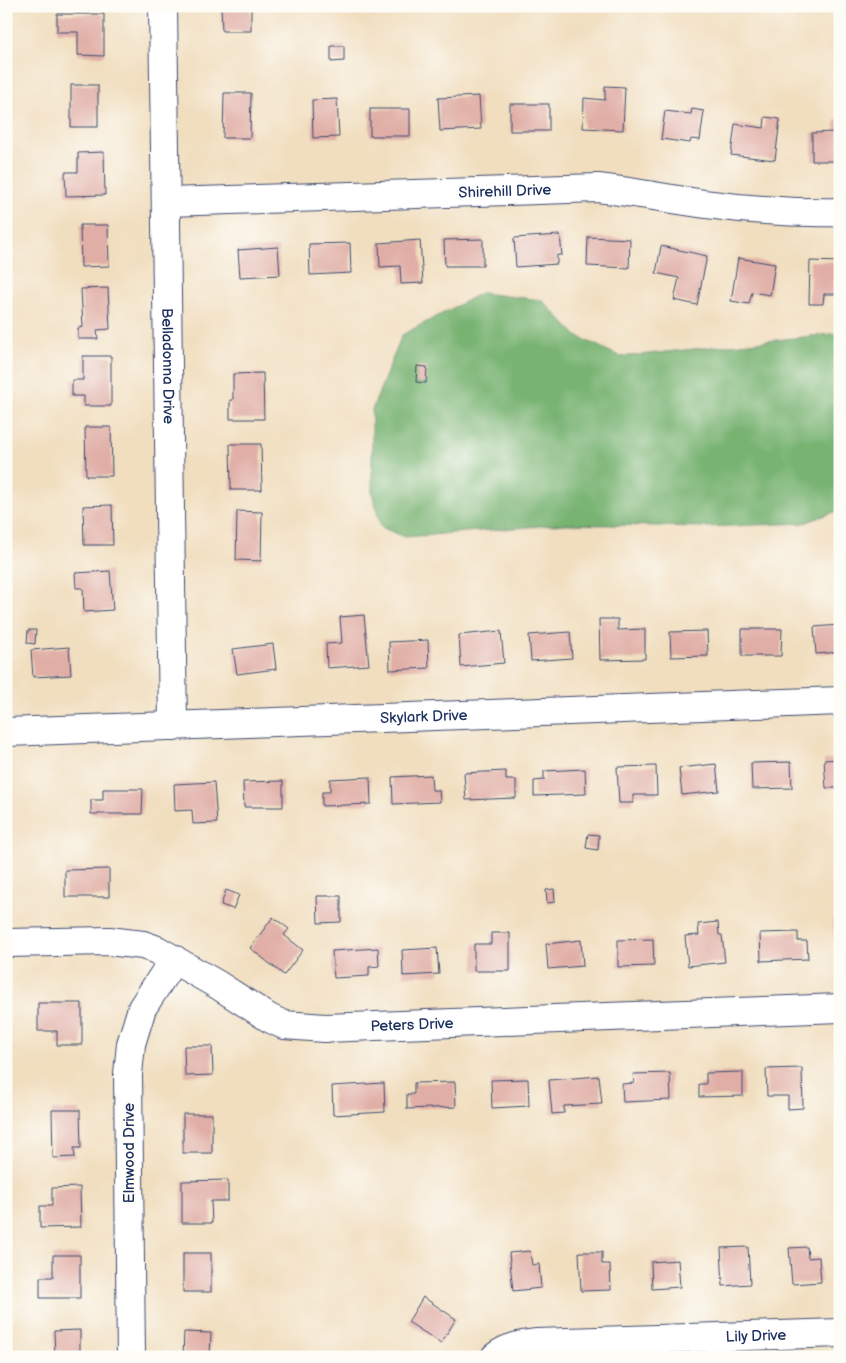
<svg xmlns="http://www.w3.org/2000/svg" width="846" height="1363" viewBox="0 0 846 1363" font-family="'Balsamiq Sans',sans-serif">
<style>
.forest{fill:#78b372;stroke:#4a7168}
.building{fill:#e0aea6}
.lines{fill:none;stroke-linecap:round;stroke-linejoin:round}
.minor-casing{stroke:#3b496d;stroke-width:30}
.minor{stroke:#fff;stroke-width:28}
.labels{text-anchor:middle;stroke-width:4;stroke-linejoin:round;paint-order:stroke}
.street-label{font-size:15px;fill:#1b2f5e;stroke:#fdfcf7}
</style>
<rect width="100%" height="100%" fill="#fdfcf7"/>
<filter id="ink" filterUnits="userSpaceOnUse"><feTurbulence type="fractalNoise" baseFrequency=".02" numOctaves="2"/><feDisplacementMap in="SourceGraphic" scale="10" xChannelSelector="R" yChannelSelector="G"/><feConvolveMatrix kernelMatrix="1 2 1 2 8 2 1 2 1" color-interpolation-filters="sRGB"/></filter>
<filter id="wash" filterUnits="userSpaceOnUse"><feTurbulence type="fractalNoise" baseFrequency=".0096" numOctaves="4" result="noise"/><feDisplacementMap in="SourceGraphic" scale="20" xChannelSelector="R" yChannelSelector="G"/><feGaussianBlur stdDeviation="1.12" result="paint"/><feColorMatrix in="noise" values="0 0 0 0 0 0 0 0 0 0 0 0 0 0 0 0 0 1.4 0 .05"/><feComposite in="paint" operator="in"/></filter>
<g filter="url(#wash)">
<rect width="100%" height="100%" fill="#f1debf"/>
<!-- forest -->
<path class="forest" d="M481 293 542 300 577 336 621 357 840 333V510L804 523 706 527 564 524 405 537 381 527 372 492V410L402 335Z"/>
<g id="blocks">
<!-- building -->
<g class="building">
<path d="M221 6H251V31H222Z"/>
<path d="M57 14H104V56L78 55V32H57Z"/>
<path d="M331 46H344V61L331 62Z"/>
<rect x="71" y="85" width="27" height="42"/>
<path d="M605 86 625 87 623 130 583 128 584 98 605 100Z"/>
<path d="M224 93H251L250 138H223Z"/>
<path d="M479 96 481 129 440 131 438 98Z"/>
<path d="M337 99 339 137 313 138 312 100Z"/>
<rect x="510" y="104" width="39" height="27"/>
<rect x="370" y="109" width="40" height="27"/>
<path d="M692 109 704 111 700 140 691 139 690 143 661 139 665 111 691 114Z"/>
<path d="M765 117 780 119 775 160 731 155 735 124 764 128Z"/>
<path d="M835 120H840V161H812V133L835 132Z"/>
<path d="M104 152 105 195 66 196 65 172H78V153Z"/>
<path d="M80 225H108L109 266 81 267Z"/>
<path d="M560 235 562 255H557V264L516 267 514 238Z"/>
<path d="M588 237 630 239 629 268 587 266Z"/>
<path d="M483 239V266H445L444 240Z"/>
<path d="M420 240 423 283 401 284 400 266 380 267 379 243Z"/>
<path d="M350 243 351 273 310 275 309 244Z"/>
<path d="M661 246 707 256 697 305 674 300 679 278 656 273Z"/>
<path d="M278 247 280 275 240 277 238 250Z"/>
<path d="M738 258 775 264 770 295 752 292 749 304 731 301Z"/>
<path d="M810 261 840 262V294H824L823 304H809Z"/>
<path d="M108 288 110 329 97 330 98 339H78V328L83 327 81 289Z"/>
<path d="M83 356H111V406H84V396H72V380H83Z"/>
<path d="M417 366 427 367 426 383 416 382Z"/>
<path d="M263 373 264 419H230V400H233V374Z"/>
<path d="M85 427H111L112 476H86Z"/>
<path d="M230 444H261L262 490H231Z"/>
<path d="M112 505 113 545H84L83 506Z"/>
<path d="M237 511 262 512 261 561 236 560Z"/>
<path d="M110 571 113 610 84 612 83 588H76L75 573Z"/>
<path d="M364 615 369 665 327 668 326 644 342 643 340 617Z"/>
<path d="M599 619H618V630L645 629V659L600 660Z"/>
<path d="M840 625V652L816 654 814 627Z"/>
<path d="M742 629H782L781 656H742Z"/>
<path d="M28 630H36L35 644 27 643Z"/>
<path d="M501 631 504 663 461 667 459 635Z"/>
<path d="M707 631 708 656 671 657 670 632Z"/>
<path d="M570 632 572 658 531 661 529 635Z"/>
<path d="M428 640 429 668 390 670 389 642Z"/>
<path d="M273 644 276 669 237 674 233 649Z"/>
<path d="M69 647 71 675 33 677 31 650Z"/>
<path d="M840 759V788H826L824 760Z"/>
<path d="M791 762 792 788 752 789 751 763Z"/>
<path d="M716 764 719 791 682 795 679 768Z"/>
<path d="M656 766 657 795H633V803H619L617 767Z"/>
<path d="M585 769 586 794 534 796V781L544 780V771Z"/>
<path d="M506 771V780H516V798L466 800 464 773Z"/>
<path d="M431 775 432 790H439L440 802 393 804 392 777Z"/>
<path d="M370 777 371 804 322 806V792H330V779Z"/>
<path d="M283 781V807H244L243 782Z"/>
<path d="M214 782 217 823 193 824 192 810 175 811 174 784Z"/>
<path d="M103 789H143L142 814H91V800H103Z"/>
<path d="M588 834 599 835 598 850 586 848Z"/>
<path d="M109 869V897H65V870Z"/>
<path d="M554 889 555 902 547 903 546 890Z"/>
<path d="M226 890 239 895 233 909 221 905Z"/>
<path d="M317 896H341V922L318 923Z"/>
<path d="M273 917 289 929 284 935 303 950 284 975 250 948Z"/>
<path d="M833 917H840V951L835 952Z"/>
<path d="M718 922 719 935H722L725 962 688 966 685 936 699 935 698 924Z"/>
<path d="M798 932V941H807L808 959 761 961 760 933Z"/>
<path d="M491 933H510V971H474V944H491Z"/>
<path d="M653 939 654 966 618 967V940Z"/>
<path d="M581 940 583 966 548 969 546 944Z"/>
<path d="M378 948 379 966 369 967V976L334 978 332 951Z"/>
<path d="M437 948 439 974 403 976 402 950Z"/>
<path d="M38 1003H82V1045H57V1031H38Z"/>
<path d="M184 1046H212L213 1075 185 1076Z"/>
<path d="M802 1068 803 1108 788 1109V1096H767L766 1069Z"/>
<path d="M836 1069H840V1106H837Z"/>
<path d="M743 1072V1096L699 1097V1084H706V1073Z"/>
<path d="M670 1073 671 1100 623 1102 622 1084 634 1083 633 1074Z"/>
<path d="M599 1076 602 1104 564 1106V1113L552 1114 549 1080Z"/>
<path d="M528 1079 529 1106 492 1108 491 1080Z"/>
<path d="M455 1082 456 1107 407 1109V1094H414V1083Z"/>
<path d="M384 1083 385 1112 333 1115 332 1086Z"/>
<path d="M52 1110H80L81 1148H74L75 1157 53 1158Z"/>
<rect x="183" y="1114" width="29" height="39"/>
<path d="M228 1180V1201H211L212 1223H182V1181Z"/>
<path d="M80 1187 81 1227 40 1228V1206H52V1188Z"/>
<path d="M748 1247 750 1284 723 1286 721 1248Z"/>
<path d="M807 1247 808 1258 819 1257 821 1282 792 1284 789 1248Z"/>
<path d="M530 1251 532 1265 539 1264 541 1288 513 1291 509 1253Z"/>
<path d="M579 1252H602V1264H610L611 1290 581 1291Z"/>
<rect x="183" y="1253" width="28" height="39"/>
<path d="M53 1255H80V1298H40V1277H53Z"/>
<path d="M678 1260 680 1287 652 1289 651 1262Z"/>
<path d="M423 1297 456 1319 441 1343 408 1322Z"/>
<path d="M80 1330V1357H55L54 1331Z"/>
<path d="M184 1332 211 1333 210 1357H183Z"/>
</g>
</g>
</g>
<g filter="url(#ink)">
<use href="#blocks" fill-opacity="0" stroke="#3b496d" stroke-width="1"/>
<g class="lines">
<defs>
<g id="minor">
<path id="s1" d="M163 6 173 726"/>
<path id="s2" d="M167 202 598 188C634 192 669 199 705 204 749 210 795 213 840 212"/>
<path id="s3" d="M6 732 840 701"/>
<path id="s4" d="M6 943 109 941 143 945 157 950 218 985 269 1018 284 1025 325 1028 840 1008"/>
<path d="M131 1357 128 1074 131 1044 142 1008 174 959"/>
<path id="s5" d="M495 1357C508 1347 521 1345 537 1343L840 1333"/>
</g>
</defs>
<!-- minor casing -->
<use href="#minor" class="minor-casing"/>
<!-- minor -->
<use href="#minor" class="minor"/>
</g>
</g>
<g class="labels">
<!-- street labels -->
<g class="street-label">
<text dy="5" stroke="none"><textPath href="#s2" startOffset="338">Shirehill Drive</textPath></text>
<text dy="5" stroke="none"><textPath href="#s1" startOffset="360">Belladonna Drive</textPath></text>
<text dy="5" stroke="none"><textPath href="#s3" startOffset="418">Skylark Drive</textPath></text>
<text dy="5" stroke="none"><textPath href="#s4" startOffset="428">Peters Drive</textPath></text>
<text transform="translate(129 1153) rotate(-90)" y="5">Elmwood Drive</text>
<text dy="5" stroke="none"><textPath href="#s5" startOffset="264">Lily Drive</textPath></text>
</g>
</g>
<!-- margin -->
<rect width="846" height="1363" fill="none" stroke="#fdfcf7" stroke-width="25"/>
</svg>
